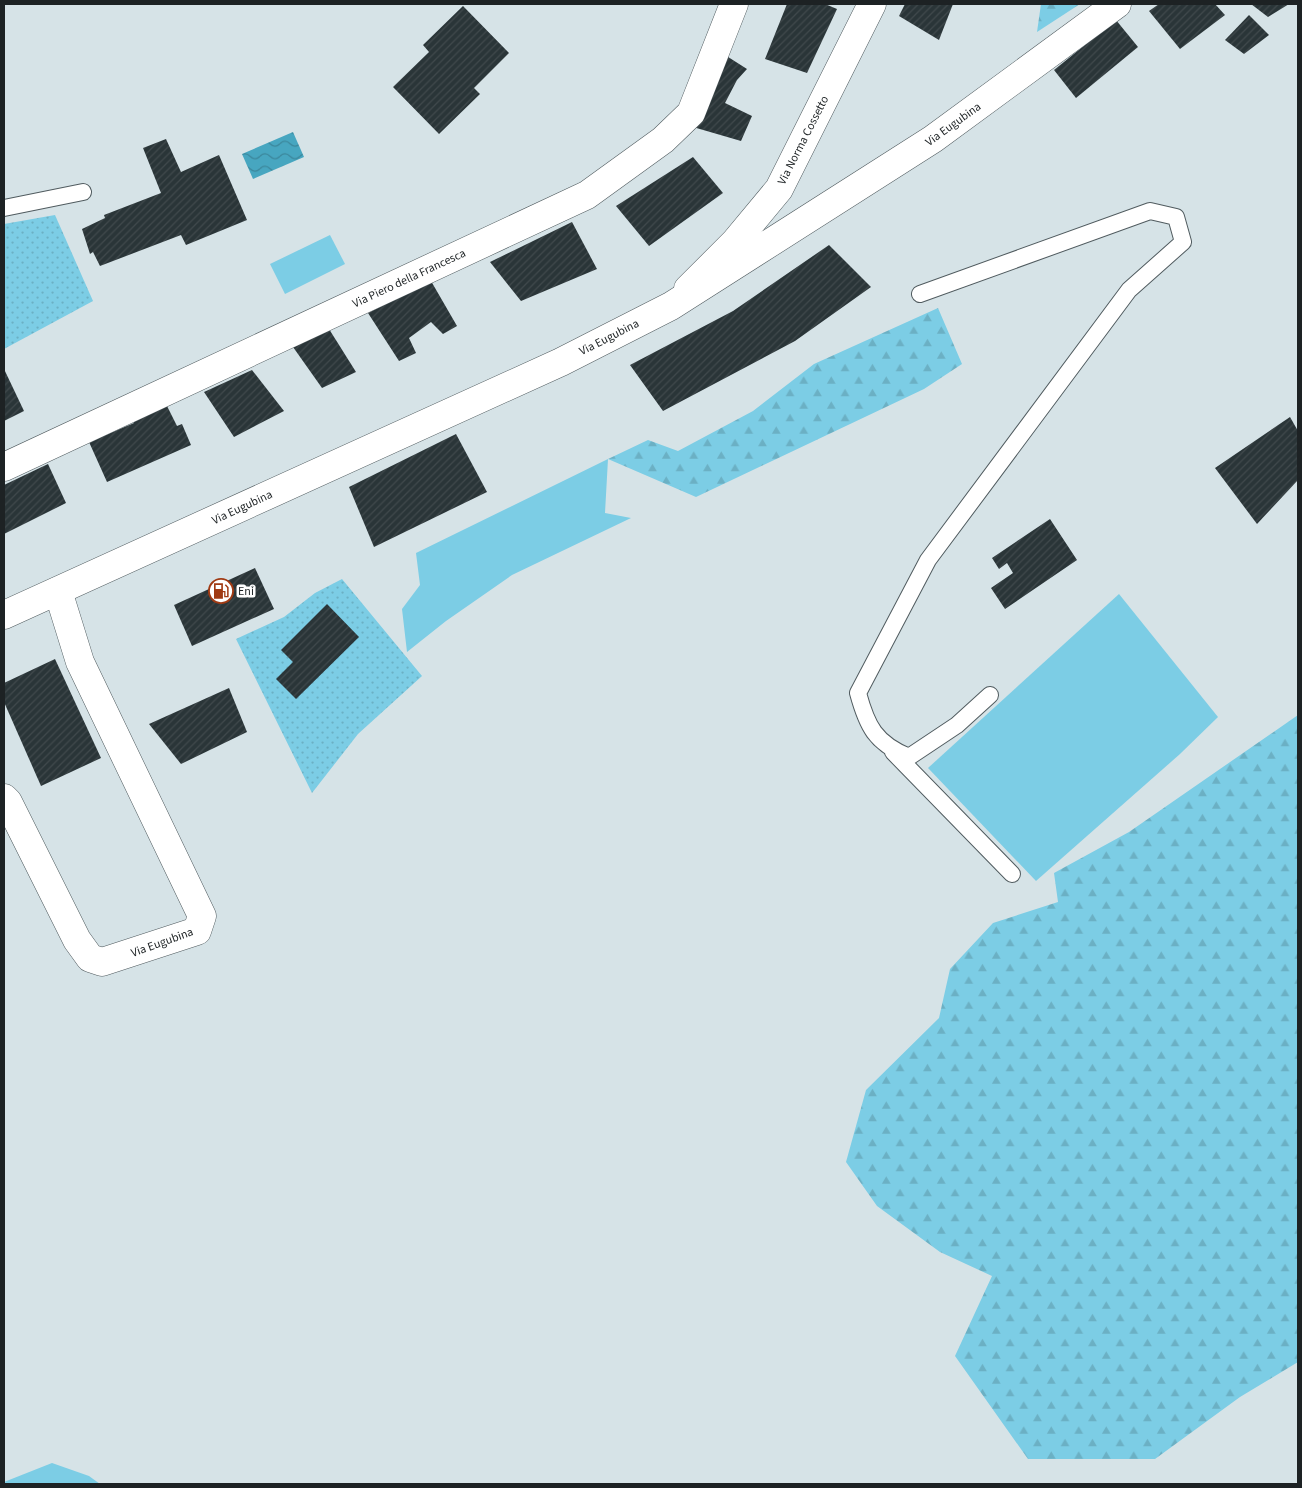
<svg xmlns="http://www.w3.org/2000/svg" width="1302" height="1488" viewBox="0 0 1302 1488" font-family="'Source Sans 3',sans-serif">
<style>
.grass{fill:#7ccde5}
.forest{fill:url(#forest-firs)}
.garden{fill:url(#garden-dots)}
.water{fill:url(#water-waves)}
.building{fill:url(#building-hatch)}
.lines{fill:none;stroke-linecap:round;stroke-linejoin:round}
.service-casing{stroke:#505b5f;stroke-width:18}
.minor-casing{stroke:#505b5f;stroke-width:29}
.tertiary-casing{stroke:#505b5f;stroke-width:29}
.service{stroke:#fff;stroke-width:16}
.minor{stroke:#fff;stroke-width:28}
.tertiary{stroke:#fff;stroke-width:28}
.labels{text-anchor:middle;stroke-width:5;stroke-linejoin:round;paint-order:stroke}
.street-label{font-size:12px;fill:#1d2224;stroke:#fff}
.poi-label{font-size:12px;fill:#1d2224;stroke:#fff;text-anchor:start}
</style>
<defs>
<pattern id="forest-firs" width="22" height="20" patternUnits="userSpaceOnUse" patternTransform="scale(1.25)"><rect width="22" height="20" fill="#7ccde5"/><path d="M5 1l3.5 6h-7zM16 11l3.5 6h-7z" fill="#6bb0c4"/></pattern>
<pattern id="garden-dots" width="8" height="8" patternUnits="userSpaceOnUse" patternTransform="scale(1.25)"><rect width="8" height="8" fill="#7ccde5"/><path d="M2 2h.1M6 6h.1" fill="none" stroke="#6bb0c4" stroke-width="1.8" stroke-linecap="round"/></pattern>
<pattern id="water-waves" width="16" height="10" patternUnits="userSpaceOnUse" patternTransform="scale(1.25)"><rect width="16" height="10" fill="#47a6c0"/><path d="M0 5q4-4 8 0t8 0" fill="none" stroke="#3b879c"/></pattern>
<pattern id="building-hatch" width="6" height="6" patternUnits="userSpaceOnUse" patternTransform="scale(1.25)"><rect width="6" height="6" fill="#2a3538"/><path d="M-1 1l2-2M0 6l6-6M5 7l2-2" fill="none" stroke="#40494c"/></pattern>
</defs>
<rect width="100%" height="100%" fill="#d6e3e7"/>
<!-- grass -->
<g class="grass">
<path d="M330 235 345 264 285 294 270 264Z"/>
<path d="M608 459 605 513 631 518 512 575 446 621 407 652 402 609 420 585 416 553Z"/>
<path d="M1119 594 1218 717 1180 754 1036 881 928 768Z"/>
<path d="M52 1463 89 1476 100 1484H4V1482Z"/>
</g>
<!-- forest -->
<g class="forest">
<path d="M1041 4H1080L1037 32Z"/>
<path d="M938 308 962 364 924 389 696 497 608 459 648 440 678 451 753 411 814 364Z"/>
<path d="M1298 715V1362L1240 1397 1155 1459H1028L955 1356 992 1276 940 1252 877 1206 846 1162 866 1090 939 1018 950 969 993 923 1058 902 1054 873 1129 832Z"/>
</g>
<!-- garden -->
<g class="garden">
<path d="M55 215 93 301 4 349V224Z"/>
<path d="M342 579 422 676 358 734 312 793 236 639 284 617 315 593Z"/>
</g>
<!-- water -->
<path class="water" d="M293 132 304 157 253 179 242 154Z"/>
<!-- building -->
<g class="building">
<path d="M787 4H825L837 9 807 73 765 59Z"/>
<path d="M905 4H953L939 40 899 16Z"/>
<path d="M1159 4H1215L1225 15 1180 49 1149 11Z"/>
<path d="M1251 4H1289L1268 17Z"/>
<path d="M463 6 509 53 474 88 480 94 439 134 393 87 429 52 423 45Z"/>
<path d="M1249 15 1269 35 1244 54 1225 40Z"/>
<path d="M1116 20 1138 47 1076 98 1054 70Z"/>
<path d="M725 55 747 69 737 80 725 103 752 116 741 141 693 127Z"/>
<path d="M166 139 181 172 219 155 247 220 186 245 181 235 100 266 93 252 90 254 82 229 105 218 104 215 161 193 143 148Z"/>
<path d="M693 157 723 193 649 246 616 206Z"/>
<path d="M572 222 597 269 521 301 490 262Z"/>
<path d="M829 245 871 287 795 341 663 411 630 365 733 311Z"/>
<path d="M431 281 457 326 443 334 431 322 409 338 416 353 399 361 368 313Z"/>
<path d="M329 329 356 372 322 388 293 347Z"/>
<path d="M4 369 24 411 4 421Z"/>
<path d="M252 370 284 411 234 437 204 392Z"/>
<path d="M166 404 177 426 182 424 191 445 107 482 89 442 134 423 133 419Z"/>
<path d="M1290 417 1298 431V480L1257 524 1215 468Z"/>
<path d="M456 434 487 492 374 547 349 487Z"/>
<path d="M48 464 66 503 4 534V485Z"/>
<path d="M1050 519 1077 560 1005 609 991 588 1013 573 1007 563 999 569 992 558Z"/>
<path d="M255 568 274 609 192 646 174 605Z"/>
<path d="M327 604 359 637 296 699 276 679 293 662 281 650Z"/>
<path d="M55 659 101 758 41 786 4 702V683Z"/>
<path d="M229 688 247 732 181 764 149 724Z"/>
</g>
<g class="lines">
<defs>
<g id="service">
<path d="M4 208 83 192"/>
<path d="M920 294 1150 211 1176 217 1183 242 1129 290 928 560 858 693C867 726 875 743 909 757L957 725 990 695"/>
<path d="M893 752 1012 874"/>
</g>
<g id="minor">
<path d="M688 289 735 242 779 189 872 4"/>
<path d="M4 467 587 195 663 140 691 113 734 4"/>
<path d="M4 798 8 802 77 940 90 958 102 962 197 931 202 916 80 662 58 591"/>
</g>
<path id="tertiary" d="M4 615 561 362 671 306 933 139 1117 4"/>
</defs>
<!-- service casing -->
<use href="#service" class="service-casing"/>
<!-- minor casing -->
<use href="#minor" class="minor-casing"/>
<!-- tertiary casing -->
<use href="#tertiary" class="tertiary-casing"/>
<!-- service -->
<use href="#service" class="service"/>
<!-- minor -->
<use href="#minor" class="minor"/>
<!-- tertiary -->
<use href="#tertiary" class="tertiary"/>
</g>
<!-- icons -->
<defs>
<symbol id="fuel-ring" viewBox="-11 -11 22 22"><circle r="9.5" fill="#fff" stroke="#a03a13" stroke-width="1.5"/><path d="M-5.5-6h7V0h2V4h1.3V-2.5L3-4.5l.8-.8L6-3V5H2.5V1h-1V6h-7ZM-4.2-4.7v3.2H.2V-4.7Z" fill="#a03a13"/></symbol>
</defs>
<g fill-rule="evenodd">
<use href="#fuel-ring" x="207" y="577" width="28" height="28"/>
</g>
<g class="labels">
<!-- street labels -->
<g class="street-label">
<text transform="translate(953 124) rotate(-36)" y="4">Via Eugubina</text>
<text transform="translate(803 140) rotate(-63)" y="4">Via Norma Cossetto</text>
<text transform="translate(409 278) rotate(-25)" y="4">Via Piero della Francesca</text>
<text transform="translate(609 337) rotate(-27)" y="4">Via Eugubina</text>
<text transform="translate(242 507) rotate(-25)" y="4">Via Eugubina</text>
<text transform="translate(162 942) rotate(-20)" y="4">Via Eugubina</text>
</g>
<!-- poi labels -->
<g class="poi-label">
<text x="238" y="595">Eni</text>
</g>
</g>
<!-- border -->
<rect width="1302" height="1488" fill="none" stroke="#1d2224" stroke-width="10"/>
</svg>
